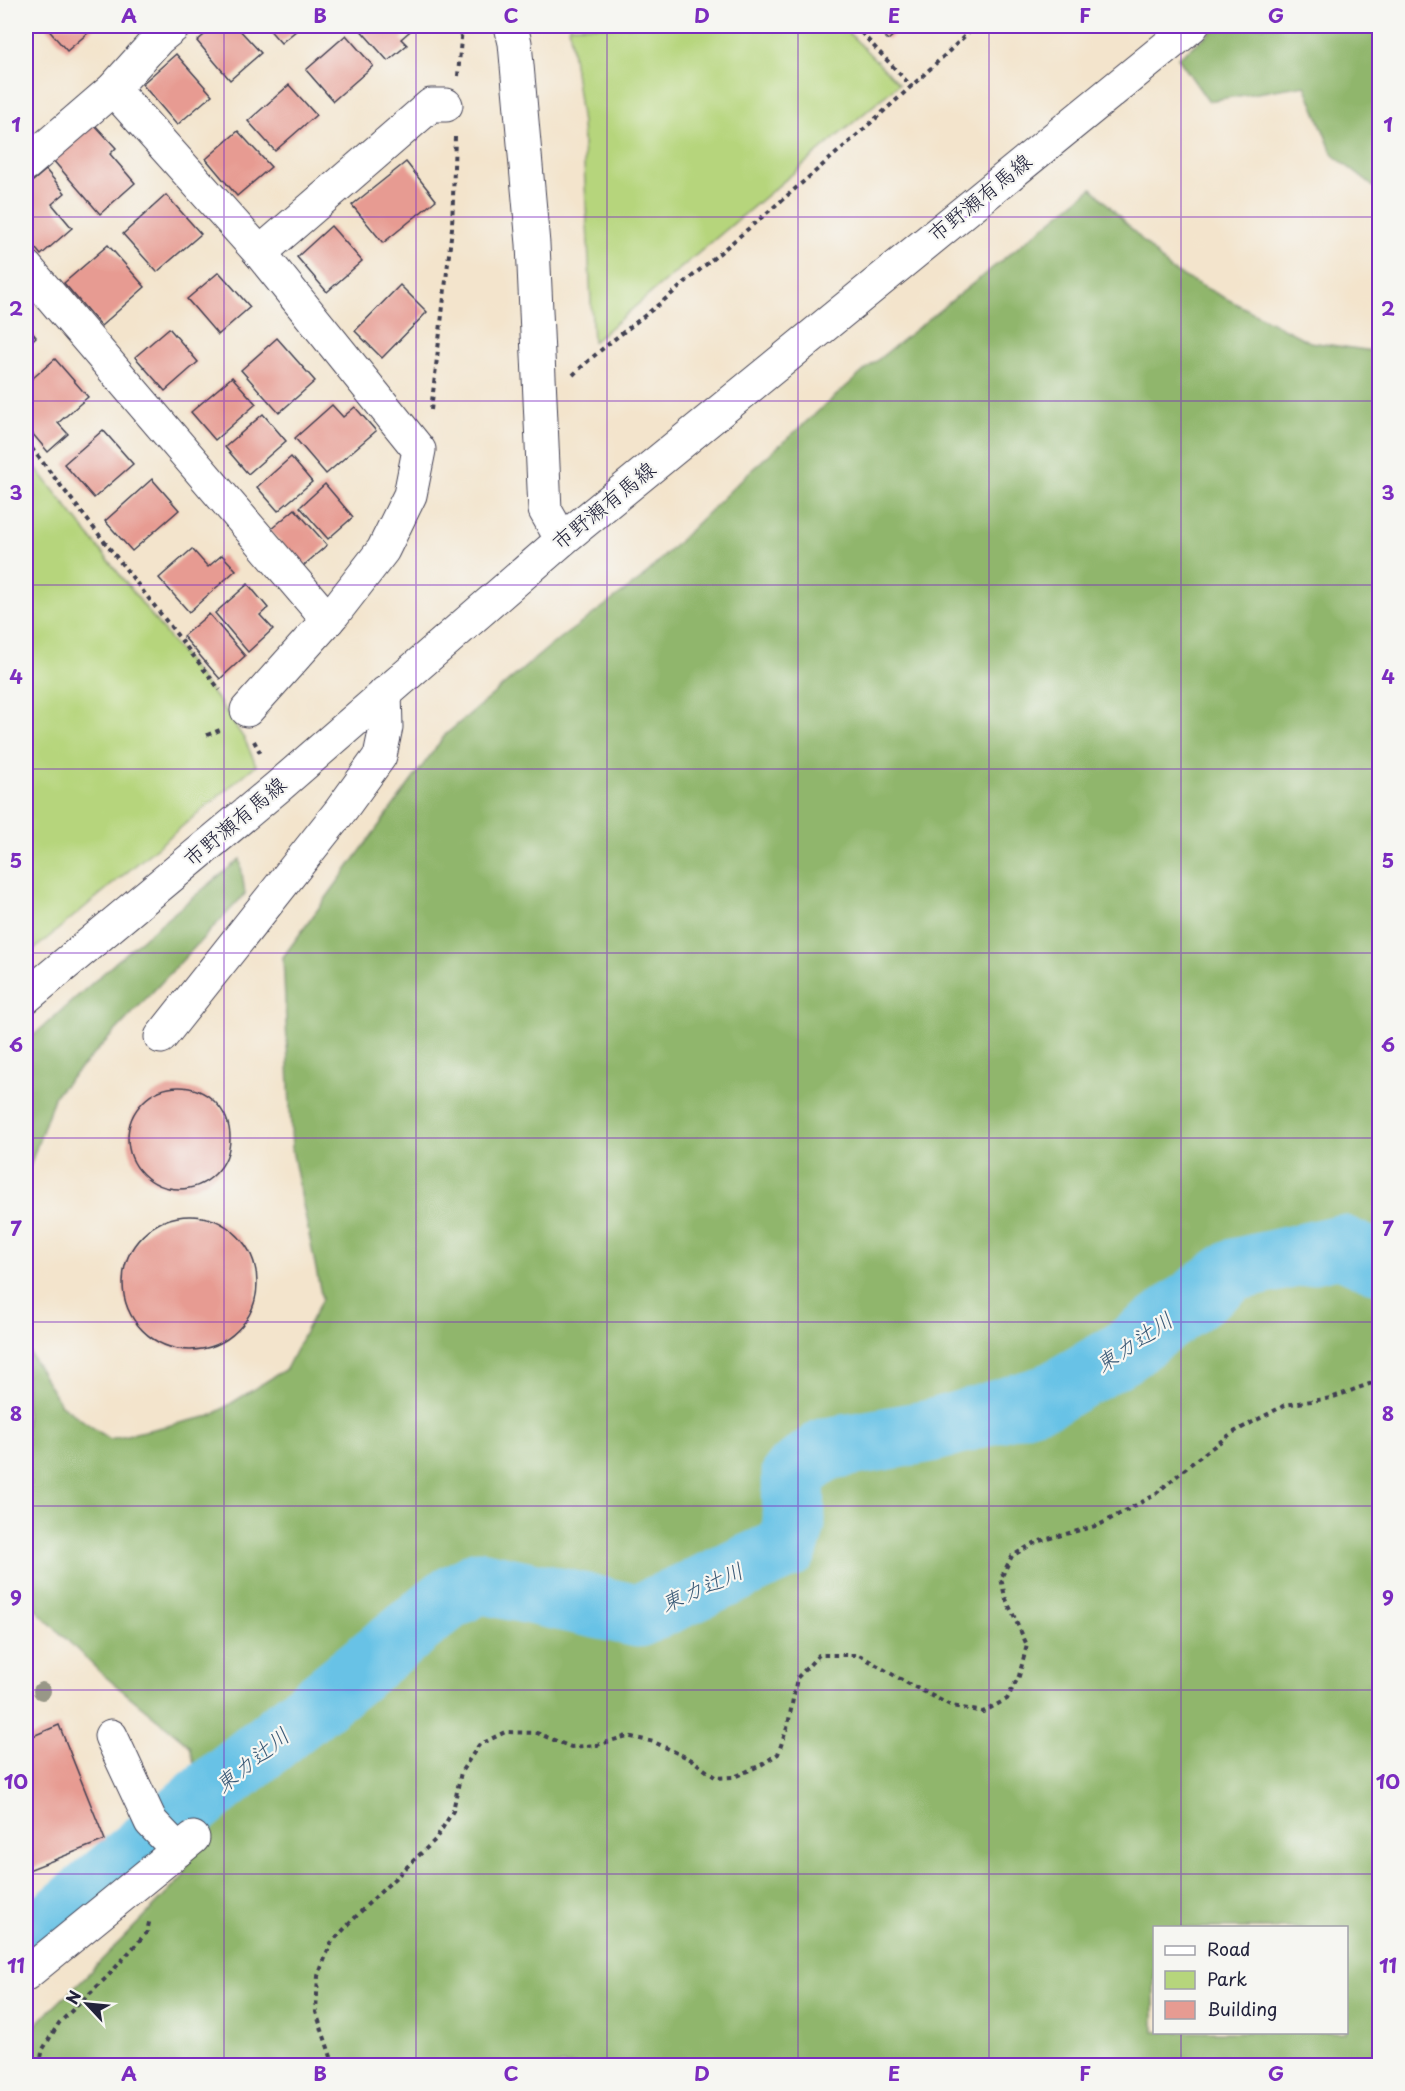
<svg xmlns="http://www.w3.org/2000/svg" width="1405" height="2091" viewBox="0 0 1405 2091" font-family="'Playpen Sans','Klee One',sans-serif">
<style>
.green{fill:#b6d57c;stroke:#6c7c5c;stroke-width:1.5}
.forest{fill:#90b66c;stroke:#596c54;stroke-width:1.5;fill-rule:evenodd}
.lines{fill:none;stroke-linecap:round;stroke-linejoin:round}
.river{stroke:#68c2e6;stroke-width:63}
.building{fill:#e79b92}
.minor-casing{stroke:#413f51;stroke-width:35}
.major-casing{stroke:#413f51;stroke-width:35}
.path{stroke:#413f51;stroke-width:4;stroke-dasharray:4.5 4.5;stroke-linecap:butt}
.minor{stroke:#fff;stroke-width:33}
.major{stroke:#fff;stroke-width:33}
.tree{fill:#989787}
.grid{fill:none;stroke:#7b2cbf;stroke-width:1.5;stroke-opacity:0.55}
.labels{text-anchor:middle;stroke-width:4.5;stroke-linejoin:round;paint-order:stroke}
.street-label{font-size:21px;fill:#22223b;stroke:#f6f6f2}
.water-label{font-size:22px;font-style:italic;fill:#3a5a77;stroke:#f6f6f2}
.neatline{fill:none;stroke:#7b2cbf;stroke-width:2}
.grid-label{font-size:20px;text-anchor:middle;font-weight:bold;fill:#7b2cbf}
</style>
<rect width="100%" height="100%" fill="#f6f6f2"/>
<filter id="ink" filterUnits="userSpaceOnUse"><feTurbulence type="fractalNoise" baseFrequency=".0167" numOctaves="2"/><feDisplacementMap in="SourceGraphic" scale="12" xChannelSelector="R" yChannelSelector="G"/><feConvolveMatrix kernelMatrix="1 2 1 2 8 2 1 2 1" color-interpolation-filters="sRGB"/></filter>
<filter id="wash" filterUnits="userSpaceOnUse"><feTurbulence type="fractalNoise" baseFrequency=".008" numOctaves="4" result="noise"/><feDisplacementMap in="SourceGraphic" scale="24" xChannelSelector="R" yChannelSelector="G"/><feGaussianBlur stdDeviation="1.35" result="paint"/><feColorMatrix in="noise" values="0 0 0 0 0 0 0 0 0 0 0 0 0 0 0 0 0 1.4 0 .05"/><feComposite in="paint" operator="in"/></filter>
<g filter="url(#wash)">
<rect width="100%" height="100%" fill="#f3e4cc"/>
<!-- green -->
<g class="green">
<path d="M569 26H842L899 84 593 342 582 124Z"/>
<path d="M26 455 220 703 245 740 256 765 26 956Z"/>
</g>
<!-- forest -->
<g class="forest">
<path d="M1219 26H1379V191L1333 155 1305 85 1208 101 1178 58Z"/>
<path d="M1092 188 1171 270 1310 342 1379 352V2065H26V2034L87 1975 182 1878 207 1821 190 1746 101 1673 26 1600V1347L61 1405 109 1439 211 1416 286 1369 322 1299 292 1150 283 957 445 735 550 646 641 579 747 474 865 370ZM1154 1928H1346V2032H1154Z"/>
<path d="M240 859 245 894 55 1095 26 1177V1042L135 945Z"/>
</g>
<g class="lines">
<!-- river -->
<path class="river" d="M26 1945 206 1794 447 1600 479 1582 638 1616 787 1548 794 1524 793 1474 826 1449 931 1431 1048 1396 1121 1354 1234 1270 1340 1246 1376 1262 1380 1260"/>
</g>
<g id="blocks">
<!-- building -->
<g class="building">
<path d="M45 26H96L67 51Z"/>
<path d="M215 26H236L261 53 230 80 197 41Z"/>
<path d="M266 26H302L281 43Z"/>
<path d="M357 26H416L401 39 407 45 388 61Z"/>
<path d="M874 26H904L888 40Z"/>
<path d="M346 35 373 66 333 101 306 70Z"/>
<path d="M176 54 212 95 177 125 142 84Z"/>
<path d="M289 85 316 115 275 151 248 121Z"/>
<path d="M93 123 116 148 110 154 135 183 100 214 52 159Z"/>
<path d="M238 131 271 167 237 196 206 159Z"/>
<path d="M406 162 436 200 383 243 352 205Z"/>
<path d="M46 170 65 193 52 204 72 228 41 255 26 237V187Z"/>
<path d="M166 195 201 234 157 272 123 234Z"/>
<path d="M331 226 362 261 327 292 297 257Z"/>
<path d="M108 245 145 287 101 326 64 283Z"/>
<path d="M219 272 250 307 218 335 187 299Z"/>
<path d="M400 285 427 312 382 358 355 331Z"/>
<path d="M26 325 36 337 26 346Z"/>
<path d="M169 328 198 362 165 391 135 357Z"/>
<path d="M277 338 315 381 279 413 241 370Z"/>
<path d="M55 359 88 397 58 423 68 434 48 452 26 426V404L31 399 26 392V384Z"/>
<path d="M232 377 256 404 215 440 191 412Z"/>
<path d="M332 405 343 417 355 407 376 431 326 474 295 438Z"/>
<path d="M263 414 286 441 248 474 225 447Z"/>
<path d="M103 430 133 464 94 498 64 464Z"/>
<path d="M291 457 312 482 278 511 257 487Z"/>
<path d="M152 479 179 510 132 551 105 521Z"/>
<path d="M325 484 353 517 328 539 300 507Z"/>
<path d="M295 509 327 545 302 567 270 530Z"/>
<path d="M192 549 208 567 222 555 236 570 189 612 159 578Z"/>
<path d="M248 584 268 608 260 615 273 629 248 652 215 613Z"/>
<path d="M209 614 245 656 220 679 183 636Z"/>
<circle cx="179" cy="1138" r="51"/>
<circle cx="190" cy="1283" r="67"/>
<path d="M59 1725 105 1840 26 1871V1739Z"/>
</g>
</g>
</g>
<g filter="url(#ink)">
<use href="#blocks" fill-opacity="0" stroke="#413f51" stroke-width="1.5"/>
<g class="lines">
<defs>
<g id="minor">
<path d="M511 26 515 43 533 244 545 510 562 540"/>
<path d="M113 89 260 253 419 450 410 495 383 550 334 613 247 710"/>
<path d="M26 164 113 89 158 39 174 26"/>
<path d="M260 253 431 105H446"/>
<path d="M26 267 328 620"/>
<path d="M161 1037 341 810 380 756 386 727 385 693"/>
<path d="M111 1736 151 1822 178 1850"/>
<path d="M26 1974 193 1838"/>
</g>
<path id="major" d="M26 997 279 786 562 540 1192 26"/>
</defs>
<!-- minor casing -->
<use href="#minor" class="minor-casing"/>
<!-- major casing -->
<use href="#major" class="major-casing"/>
<!-- path -->
<g class="path">
<path d="M855 26 912 87"/>
<path d="M458 76 462 26"/>
<path d="M573 375C605 344 641 320 675 291 777 204 880 119 975 26"/>
<path d="M431 410 452 228 455 137"/>
<path d="M26 441 220 690"/>
<path d="M207 735 220 730"/>
<path d="M254 741 262 756"/>
<path d="M39 2066 43 2049 59 2023 108 1976 147 1932 150 1918"/>
<path d="M334 2066 316 2012 318 1976 331 1943 367 1905 435 1840 453 1811 461 1772 479 1745 505 1732 537 1733 571 1747 597 1745 627 1736 654 1742 692 1760 716 1778 734 1777 761 1765 778 1754 788 1725 797 1678 819 1655H859L909 1684 952 1706 983 1712 1007 1699 1019 1676 1027 1645 1005 1597 1001 1578 1012 1556 1036 1542 1099 1525 1153 1496 1197 1459 1232 1433 1285 1405 1331 1398 1380 1380"/>
</g>
<!-- minor -->
<use href="#minor" class="minor"/>
<!-- major -->
<use href="#major" class="major"/>
</g>
<!-- trees -->
<circle class="tree" cx="42" cy="1691" r="9"/>
</g>
<!-- grid -->
<path class="grid" d="M224 26V2066M416 26V2066M607 26V2066M798 26V2066M989 26V2066M1181 26V1928M26 217H1380M26 401H1380M26 585H1380M26 769H1380M26 953H1380M26 1138H1380M26 1322H1380M26 1506H1380M26 1690H1380M26 1874H1380M1181 2032V2066"/>
<g class="labels">
<!-- street labels -->
<g class="street-label">
<text transform="translate(980 198) rotate(-39)" y="7">市野瀬有馬線</text>
<text transform="translate(604 506) rotate(-39)" y="7">市野瀬有馬線</text>
<text transform="translate(235 822) rotate(-40)" y="7">市野瀬有馬線</text>
</g>
<!-- water labels -->
<g class="water-label">
<text transform="translate(1134 1342) rotate(-34)" y="8">東カ辻川</text>
<text transform="translate(702 1587) rotate(-24)" y="8">東カ辻川</text>
<text transform="translate(252 1760) rotate(-39)" y="8">東カ辻川</text>
</g>
</g>
<!-- margin -->
<rect width="1405" height="2091" fill="none" stroke="#f6f6f2" stroke-width="66"/>
<!-- legend -->
<rect x="1153" y="1926" width="195" height="108" fill="#f6f6f2" stroke="#a1a1a9" stroke-width="1.5"/>
<rect x="1165" y="1946" width="30" height="9" fill="#ffffff" stroke="#a1a1a9" stroke-width="1.5"/>
<text x="1207" y="1956" font-size="18" fill="#22223b">Road</text>
<rect x="1165" y="1971" width="30" height="18" fill="#b6d57c" stroke="#a1a1a9" stroke-width="1.5"/>
<text x="1207" y="1986" font-size="18" fill="#22223b">Park</text>
<rect x="1165" y="2001" width="30" height="18" fill="#e79b92" stroke="#a1a1a9" stroke-width="1.5"/>
<text x="1207" y="2016" font-size="18" fill="#22223b">Building</text>
<!-- north arrow -->
<g transform="translate(87 2004) rotate(296)" stroke="#f6f6f2" stroke-width="4.5" paint-order="stroke">
<path d="M0-4.5L10 22L0 15L-10 22Z" fill="#22223b"/>
<text y="-9" font-size="16" font-weight="bold" text-anchor="middle" fill="#22223b">N</text>
</g>
<rect x="33" y="33" width="1339" height="2025" class="neatline"/>
<g class="grid-label">
<text x="129" y="23">A</text>
<text x="320" y="23">B</text>
<text x="511" y="23">C</text>
<text x="702" y="23">D</text>
<text x="894" y="23">E</text>
<text x="1085" y="23">F</text>
<text x="1276" y="23">G</text>
<text x="16" y="132">1</text>
<text x="1388" y="132">1</text>
<text x="16" y="316">2</text>
<text x="1388" y="316">2</text>
<text x="16" y="500">3</text>
<text x="1388" y="500">3</text>
<text x="16" y="684">4</text>
<text x="1388" y="684">4</text>
<text x="16" y="868">5</text>
<text x="1388" y="868">5</text>
<text x="16" y="1052">6</text>
<text x="1388" y="1052">6</text>
<text x="16" y="1236">7</text>
<text x="1388" y="1236">7</text>
<text x="16" y="1421">8</text>
<text x="1388" y="1421">8</text>
<text x="16" y="1605">9</text>
<text x="1388" y="1605">9</text>
<text x="16" y="1789">10</text>
<text x="1388" y="1789">10</text>
<text x="16" y="1973">11</text>
<text x="1388" y="1973">11</text>
<text x="129" y="2081">A</text>
<text x="320" y="2081">B</text>
<text x="511" y="2081">C</text>
<text x="702" y="2081">D</text>
<text x="894" y="2081">E</text>
<text x="1085" y="2081">F</text>
<text x="1276" y="2081">G</text>
</g>
</svg>
